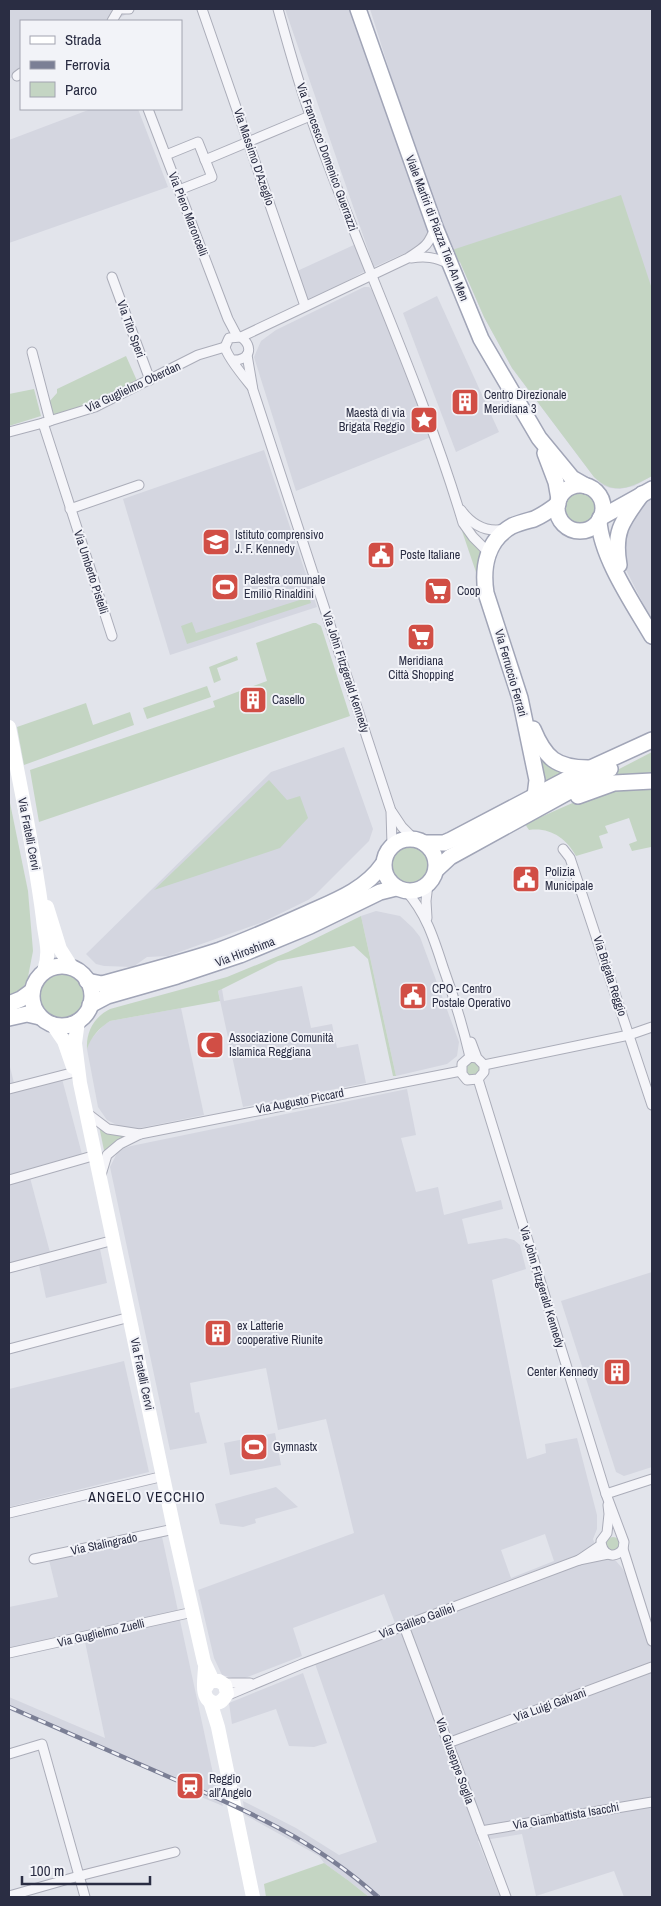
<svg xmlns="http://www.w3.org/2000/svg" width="661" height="1906" viewBox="0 0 661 1906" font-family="'Archivo Narrow',sans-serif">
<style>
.built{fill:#d4d6e0;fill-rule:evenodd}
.green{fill:#c4d5c3}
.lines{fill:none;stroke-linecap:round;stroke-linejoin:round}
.street-casing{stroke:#abadb9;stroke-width:11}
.primary-casing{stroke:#a1a5b7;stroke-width:18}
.street{stroke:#f5f5f9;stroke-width:9}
.secondary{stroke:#fff;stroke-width:14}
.primary{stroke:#fff;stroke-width:15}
.rail-casing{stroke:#7b7f95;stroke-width:4.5}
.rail{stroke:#f2f3f8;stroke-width:2.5;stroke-dasharray:8;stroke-linecap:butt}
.labels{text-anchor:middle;stroke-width:4;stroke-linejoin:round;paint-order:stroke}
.street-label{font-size:12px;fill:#2a2d43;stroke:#f2f3f8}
.poi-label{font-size:12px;fill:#2a2d43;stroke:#f2f3f8;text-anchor:start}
.neighbourhood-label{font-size:14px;letter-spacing:1px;fill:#1c1f34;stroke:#f2f3f8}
</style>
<rect width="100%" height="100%" fill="#e2e4eb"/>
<!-- built -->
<g class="built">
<path d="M9 9H135L114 21H21V73L9 79Z"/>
<path d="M285 9H354L430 223 429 237 423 245 374 267Z"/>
<path d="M370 9H652V476L634 486 620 489 610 488 602 485 594 477 512 368 484 317 460 262 455 260 410 136Z"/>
<path d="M91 109H138L168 187 9 243V140Z"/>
<path d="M356 244 367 270 307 303 295 272Z"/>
<path d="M364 287H369L375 293 410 378 431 437 296 491 254 357 261 341 276 330Z"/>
<path d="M437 296 499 432 456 452 403 313Z"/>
<path d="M264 450 317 607 170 655 123 499Z"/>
<path d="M652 496V621L624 566V523L634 510Z"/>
<path d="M344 747 373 829 369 841 315 895 308 900 263 922 168 956 147 957 133 967 104 966 96 964 86 954 271 772Z"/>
<path d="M376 911 400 916 413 928 420 937 459 1042 457 1056 447 1064 396 1076 361 916Z"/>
<path d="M302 986 311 1028 332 1024 337 1048 358 1044 366 1083 243 1107 218 991 222 989 224 1001Z"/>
<path d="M181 1008 204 1115 140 1128H123L107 1120 98 1107 87 1049 90 1040 104 1025 110 1021Z"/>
<path d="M9 1063 15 1087 61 1075 83 1158 29 1174 51 1256 99 1244 107 1283 46 1298 38 1260 9 1268Z"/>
<path d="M407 1089 416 1135 401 1138 416 1192 438 1187 444 1215 501 1200 503 1209 462 1219 468 1244 506 1238 514 1240 520 1245 526 1269 492 1280 527 1459 546 1453 545 1444 577 1438 597 1515V1529L593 1539 601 1561 611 1558 616 1561 622 1568 627 1576 650 1646H652V1897H624L614 1871 536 1896 522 1834 478 1841 500 1897H369L349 1881 324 1863 319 1856 245 1815 243 1801 296 1828 339 1855 377 1842 312 1655 395 1623 384 1594 293 1628 302 1656 245 1678 236 1679 222 1675 214 1658 198 1590 354 1533 326 1419 278 1430 266 1368 190 1383 195 1413 199 1412 207 1443 170 1450 110 1167 117 1153 122 1149 131 1146ZM545 1534 554 1561 511 1578 501 1550Z"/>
<path d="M652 1272V1467L624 1476 616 1472 561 1301Z"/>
<path d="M124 1361 149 1472 9 1507V1389Z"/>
<path d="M275 1433 281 1465 230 1475 224 1443Z"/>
<path d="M276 1487 298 1507 255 1519 256 1523 243 1527 220 1524 215 1504Z"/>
<path d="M161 1532 217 1792 219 1793 223 1806 201 1797 202 1793 9 1710V1697L105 1738 84 1637 9 1653V1607L58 1597 48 1556Z"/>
<path d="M303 1673 327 1743 314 1747 289 1746 276 1709 232 1724 229 1703Z"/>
</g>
<!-- green -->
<g class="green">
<path d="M621 195 652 289V476C630 488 614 496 594 477L512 368 484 317 460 262 455 260 452 250Z"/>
<path d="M126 356 138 383 67 413 52 416 49 402 57 393V389Z"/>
<path d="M34 389 41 416 9 426V394Z"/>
<circle cx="580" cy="509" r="16"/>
<path d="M462 531 480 551 478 578Z"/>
<path d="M309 597 311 603 187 644 181 626 192 622 196 633Z"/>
<path d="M313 623H316L321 626 350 716 39 822 30 770 215 707 213 701 267 681 256 643Z"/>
<path d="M237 656 238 660 217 668 221 680 214 683 209 667Z"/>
<path d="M207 686 211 697 147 719 143 708Z"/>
<path d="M86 703 93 725 130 712 134 725 24 765 17 727Z"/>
<path d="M652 752V777L594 782Z"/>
<path d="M539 755 572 773 539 791Z"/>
<path d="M269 780 287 800 300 796 308 818 280 848 154 890Z"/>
<path d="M652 785 651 847 632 851 629 844 637 841 629 818 605 826 608 833 599 836 603 848 576 856C566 838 550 827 529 830L525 824 595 793Z"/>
<path d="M9 798 28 891 33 951 27 982 19 992 9 996Z"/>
<circle cx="410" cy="864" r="20"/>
<path d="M361 916 396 1076H393L368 959 354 946 278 961 218 991 220 1001 110 1021C99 1028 91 1037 87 1049 86 1032 94 1017 110 1009L227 977 288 952Z"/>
<circle cx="61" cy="996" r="23"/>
<path d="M474 1061 481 1068 479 1075 468 1076 465 1066 469 1062Z"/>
<path d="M98 1121 140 1134 106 1160Z"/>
<circle cx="613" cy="1544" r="7"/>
<path d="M324 1863 349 1881 369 1897H266L264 1884Z"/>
</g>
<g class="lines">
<defs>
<g id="street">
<path d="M123 9H129"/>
<path d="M202 9 305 306"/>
<path d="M278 9C288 45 298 82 311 118 359 254 422 385 463 523L473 537 488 552"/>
<path d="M112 21 119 9"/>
<path d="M17 76 21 73"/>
<path d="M148 109 228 319 237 336"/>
<path d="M166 155 198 142 212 177 179 190"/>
<path d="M205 160 310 116"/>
<path d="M411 258C426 256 435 257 449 264"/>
<path d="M112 277 150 380"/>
<path d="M241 337 408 258C423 248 429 246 435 227"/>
<path d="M32 352 50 421"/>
<path d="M247 355 253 390 391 811 392 845"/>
<path d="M232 360C250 361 254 347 241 337L229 338 225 347C227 357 244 377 252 387"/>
<path d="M43 423 112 636"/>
<path d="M9 432 43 423 95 407 198 355 225 347"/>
<path d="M70 509 139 485"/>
<path d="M461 510C472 525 486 533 505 529"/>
<path d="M392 812 402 827 414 839"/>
<path d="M563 849 570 858 652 1105"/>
<path d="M406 891C426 913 434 939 443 967 454 997 463 1027 470 1057"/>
<path d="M427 918 426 901 428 884"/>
<path d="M471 1042 477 1058 484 1065V1072L478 1079 467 1080 462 1074V1064L470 1057 477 1058"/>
<path d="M484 1065 629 1035 652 1027"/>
<path d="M478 1079 606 1494 624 1542 623 1549 652 1641"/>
<path d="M9 1089 75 1072"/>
<path d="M87 1113 108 1129 140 1134"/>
<path d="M101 1175 107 1155 120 1144 140 1134 461 1071"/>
<path d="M9 1180 96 1155"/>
<path d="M9 1268 114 1240"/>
<path d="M9 1349 130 1317"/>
<path d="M606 1494 652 1479"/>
<path d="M608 1505 609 1514 607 1533 601 1541C602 1555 614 1560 623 1549"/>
<path d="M9 1513 164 1476"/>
<path d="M601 1545 579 1560 608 1554"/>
<path d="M34 1559 174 1529"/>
<path d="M404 1626 506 1897"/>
<path d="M9 1653 193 1612"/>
<path d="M223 1683H250"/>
<path d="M226 1696 302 1664 579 1560"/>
<path d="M448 1743 652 1667"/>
<path d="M9 1754 42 1744 85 1897"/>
<path d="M481 1831 652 1802"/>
<path d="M9 1896 79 1876 175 1852"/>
</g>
<g id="primary">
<path d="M358 9 435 227 481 339 539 438 572 478 586 486"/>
<path d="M545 453 556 482 559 499"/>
<circle cx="580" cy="508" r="23"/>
<path d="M600 518 652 489"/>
<path d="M599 521C601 557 634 605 652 636"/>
<path d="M619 565C613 531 623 520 642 494"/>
<path d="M533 729C545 758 556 768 588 768"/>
<path d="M535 796 537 780 520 698 486 593C482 567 487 540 512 526 519 523 527 521 534 519 543 515 550 510 558 504"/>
<path d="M578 796 614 783 652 781"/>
<circle cx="410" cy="865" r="26"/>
<path d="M424 843H444L451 840 571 777 652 740"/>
<path d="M436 870 450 857 610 769"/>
<circle cx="62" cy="996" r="30"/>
<path d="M87 981 102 984C141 973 181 963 220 950 250 939 279 926 308 913 335 901 365 890 383 864"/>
<path d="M9 1004 21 999 32 991"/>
<path d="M90 1005 107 996 177 976 240 955 310 926 380 892 396 888"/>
<path d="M9 1018 27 1014 40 1017"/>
</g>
</defs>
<!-- street casing -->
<use href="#street" class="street-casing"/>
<!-- primary casing -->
<use href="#primary" class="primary-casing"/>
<!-- street -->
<use href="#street" class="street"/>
<!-- secondary -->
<g class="secondary">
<path d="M9 727C21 791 35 854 43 919 45 940 51 950 44 971"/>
<path d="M47 907 60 949 72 968"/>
<path d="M78 1021 75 1043 80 1083 174 1529 204 1662 213 1681"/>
<path d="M53 1025 64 1041 73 1067"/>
<path d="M205 1689 210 1681H219L225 1685 227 1694C224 1699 221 1703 215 1703 199 1701 205 1677 205 1667"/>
<path d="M210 1701 218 1727 253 1897"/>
</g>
<!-- primary -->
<use href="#primary" class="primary"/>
<defs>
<path id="rail" d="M9 1707C62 1730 116 1754 169 1777 246 1810 315 1840 378 1897"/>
</defs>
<!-- rail casing -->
<use href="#rail" class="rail-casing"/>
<!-- rail -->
<use href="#rail" class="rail"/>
</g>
<!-- icons -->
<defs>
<symbol id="building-square" viewBox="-11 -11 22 22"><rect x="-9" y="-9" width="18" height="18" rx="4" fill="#d14e45" stroke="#f2f3f8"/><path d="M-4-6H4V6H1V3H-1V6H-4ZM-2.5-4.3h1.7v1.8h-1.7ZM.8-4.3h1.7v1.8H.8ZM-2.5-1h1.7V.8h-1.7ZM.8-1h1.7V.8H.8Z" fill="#fff"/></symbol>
<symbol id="sight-square" viewBox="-11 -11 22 22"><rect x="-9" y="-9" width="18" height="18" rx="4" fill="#d14e45" stroke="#f2f3f8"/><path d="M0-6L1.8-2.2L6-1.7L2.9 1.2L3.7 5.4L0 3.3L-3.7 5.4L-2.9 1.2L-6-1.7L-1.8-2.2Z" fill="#fff"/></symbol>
<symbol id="school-square" viewBox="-11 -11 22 22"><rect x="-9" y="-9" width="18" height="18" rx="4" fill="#d14e45" stroke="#f2f3f8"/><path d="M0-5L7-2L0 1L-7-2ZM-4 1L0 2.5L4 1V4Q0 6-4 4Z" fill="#fff"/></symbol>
<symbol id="civic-square" viewBox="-11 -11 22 22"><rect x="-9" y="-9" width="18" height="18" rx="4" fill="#d14e45" stroke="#f2f3f8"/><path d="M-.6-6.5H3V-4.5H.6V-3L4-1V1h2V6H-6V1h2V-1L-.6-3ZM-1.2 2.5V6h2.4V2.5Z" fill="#fff"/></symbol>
<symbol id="stadium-square" viewBox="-11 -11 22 22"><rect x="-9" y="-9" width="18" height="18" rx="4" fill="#d14e45" stroke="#f2f3f8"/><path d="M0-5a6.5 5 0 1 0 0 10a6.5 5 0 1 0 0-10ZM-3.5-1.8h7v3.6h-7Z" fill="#fff"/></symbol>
<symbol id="supermarket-square" viewBox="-11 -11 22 22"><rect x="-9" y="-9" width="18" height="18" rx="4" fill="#d14e45" stroke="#f2f3f8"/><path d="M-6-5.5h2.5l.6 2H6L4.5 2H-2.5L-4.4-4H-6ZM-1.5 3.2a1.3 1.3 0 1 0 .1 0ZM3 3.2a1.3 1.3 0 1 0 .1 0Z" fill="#fff"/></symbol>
<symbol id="mosque-square" viewBox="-11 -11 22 22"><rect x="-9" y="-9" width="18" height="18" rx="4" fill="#d14e45" stroke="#f2f3f8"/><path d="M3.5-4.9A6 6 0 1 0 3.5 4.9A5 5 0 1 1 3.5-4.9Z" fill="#fff"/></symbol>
<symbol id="station-square" viewBox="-11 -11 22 22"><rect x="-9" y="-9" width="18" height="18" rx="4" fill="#d14e45" stroke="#f2f3f8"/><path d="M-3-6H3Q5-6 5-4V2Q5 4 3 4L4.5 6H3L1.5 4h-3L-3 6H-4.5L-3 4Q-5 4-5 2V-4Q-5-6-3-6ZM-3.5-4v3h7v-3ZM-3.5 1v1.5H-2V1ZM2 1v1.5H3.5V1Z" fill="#fff"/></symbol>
</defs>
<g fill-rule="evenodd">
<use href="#building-square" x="449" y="386" width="32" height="32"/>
<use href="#sight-square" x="408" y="404" width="32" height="32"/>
<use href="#school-square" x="200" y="526" width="32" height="32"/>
<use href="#civic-square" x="365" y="539" width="32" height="32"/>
<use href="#stadium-square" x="209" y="571" width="32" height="32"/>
<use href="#supermarket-square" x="422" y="575" width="32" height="32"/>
<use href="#supermarket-square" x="405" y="621" width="32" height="32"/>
<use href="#building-square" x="237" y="684" width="32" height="32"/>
<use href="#civic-square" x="510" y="863" width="32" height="32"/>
<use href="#civic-square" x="397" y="980" width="32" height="32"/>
<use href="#mosque-square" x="194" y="1029" width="32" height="32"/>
<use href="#building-square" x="202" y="1317" width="32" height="32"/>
<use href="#building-square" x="601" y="1356" width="32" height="32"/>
<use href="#stadium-square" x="238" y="1431" width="32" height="32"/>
<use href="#station-square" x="174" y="1770" width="32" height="32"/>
</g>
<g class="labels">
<!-- street labels -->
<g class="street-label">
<text transform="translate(254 157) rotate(71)" y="4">Via Massimo D'Azeglio</text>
<text transform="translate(327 157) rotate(70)" y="4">Via Francesco Domenico Guerrazzi</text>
<text transform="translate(188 214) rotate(69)" y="4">Via Piero Maroncelli</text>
<text transform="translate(437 228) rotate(69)" y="4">Viale Martiri di Piazza Tien An Men</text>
<text transform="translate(131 329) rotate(70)" y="4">Via Tito Speri</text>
<text transform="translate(133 387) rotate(-25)" y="4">Via Guglielmo Oberdan</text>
<text transform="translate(91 572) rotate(72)" y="4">Via Umberto Pistelli</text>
<text transform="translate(346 672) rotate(72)" y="4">Via John Fitzgerald Kennedy</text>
<text transform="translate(511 673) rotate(74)" y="4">Via Ferruccio Ferrari</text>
<text transform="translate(29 834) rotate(79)" y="4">Via Fratelli Cervi</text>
<text transform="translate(245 952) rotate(-21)" y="4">Via Hiroshima</text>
<text transform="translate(610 976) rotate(72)" y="4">Via Brigata Reggio</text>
<text transform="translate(300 1101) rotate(-11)" y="4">Via Augusto Piccard</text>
<text transform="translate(542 1287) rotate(73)" y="4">Via John Fitzgerald Kennedy</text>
<text transform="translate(142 1374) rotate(78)" y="4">Via Fratelli Cervi</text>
<text transform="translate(104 1544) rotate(-12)" y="4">Via Stalingrado</text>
<text transform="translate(417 1621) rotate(-20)" y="4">Via Galileo Galilei</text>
<text transform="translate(101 1633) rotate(-13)" y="4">Via Guglielmo Zuelli</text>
<text transform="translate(550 1705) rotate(-20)" y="4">Via Luigi Galvani</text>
<text transform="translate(455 1761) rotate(70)" y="4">Via Giuseppe Soglia</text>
<text transform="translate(566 1816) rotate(-10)" y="4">Via Giambattista Isacchi</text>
</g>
<!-- poi labels -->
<g class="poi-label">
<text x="484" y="399">Centro Direzionale<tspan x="484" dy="14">Meridiana 3</tspan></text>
<text x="405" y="417" text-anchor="end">Maestà di via<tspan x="405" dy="14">Brigata Reggio</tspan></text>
<text x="235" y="539">Istituto comprensivo<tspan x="235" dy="14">J. F. Kennedy</tspan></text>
<text x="400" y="559">Poste Italiane</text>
<text x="244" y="584">Palestra comunale<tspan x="244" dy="14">Emilio Rinaldini</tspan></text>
<text x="457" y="595">Coop</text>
<text x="421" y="665" text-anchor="middle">Meridiana<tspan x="421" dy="14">Città Shopping</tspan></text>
<text x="272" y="704">Casello</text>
<text x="545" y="876">Polizia<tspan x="545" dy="14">Municipale</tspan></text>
<text x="432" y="993">CPO - Centro<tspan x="432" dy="14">Postale Operativo</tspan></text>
<text x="229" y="1042">Associazione Comunità<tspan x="229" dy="14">Islamica Reggiana</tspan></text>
<text x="237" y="1330">ex Latterie<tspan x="237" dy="14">cooperative Riunite</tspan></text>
<text x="598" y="1376" text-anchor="end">Center Kennedy</text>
<text x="273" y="1451">Gymnastx</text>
<text x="209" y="1783">Reggio<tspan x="209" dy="14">all’Angelo</tspan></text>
</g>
<!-- neighbourhood labels -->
<g class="neighbourhood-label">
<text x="147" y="1502">ANGELO VECCHIO</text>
</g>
</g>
<!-- border -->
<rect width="661" height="1906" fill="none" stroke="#2a2d43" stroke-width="20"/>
<!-- legend -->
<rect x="20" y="20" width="162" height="90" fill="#f2f3f8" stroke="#a2a4b0"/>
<rect x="30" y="36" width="25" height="8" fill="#ffffff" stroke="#a2a4b0"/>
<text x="65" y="45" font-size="15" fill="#2a2d43">Strada</text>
<rect x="30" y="61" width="25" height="8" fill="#7b7f95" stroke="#a2a4b0"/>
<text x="65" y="70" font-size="15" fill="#2a2d43">Ferrovia</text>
<rect x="30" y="82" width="25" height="15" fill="#c4d5c3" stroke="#a2a4b0"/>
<text x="65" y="95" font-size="15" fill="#2a2d43">Parco</text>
<!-- scale -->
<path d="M22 1876v8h128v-8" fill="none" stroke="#2a2d43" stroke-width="2.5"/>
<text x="30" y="1876" font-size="15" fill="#2a2d43" stroke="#f2f3f8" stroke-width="4" paint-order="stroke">100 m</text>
</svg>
